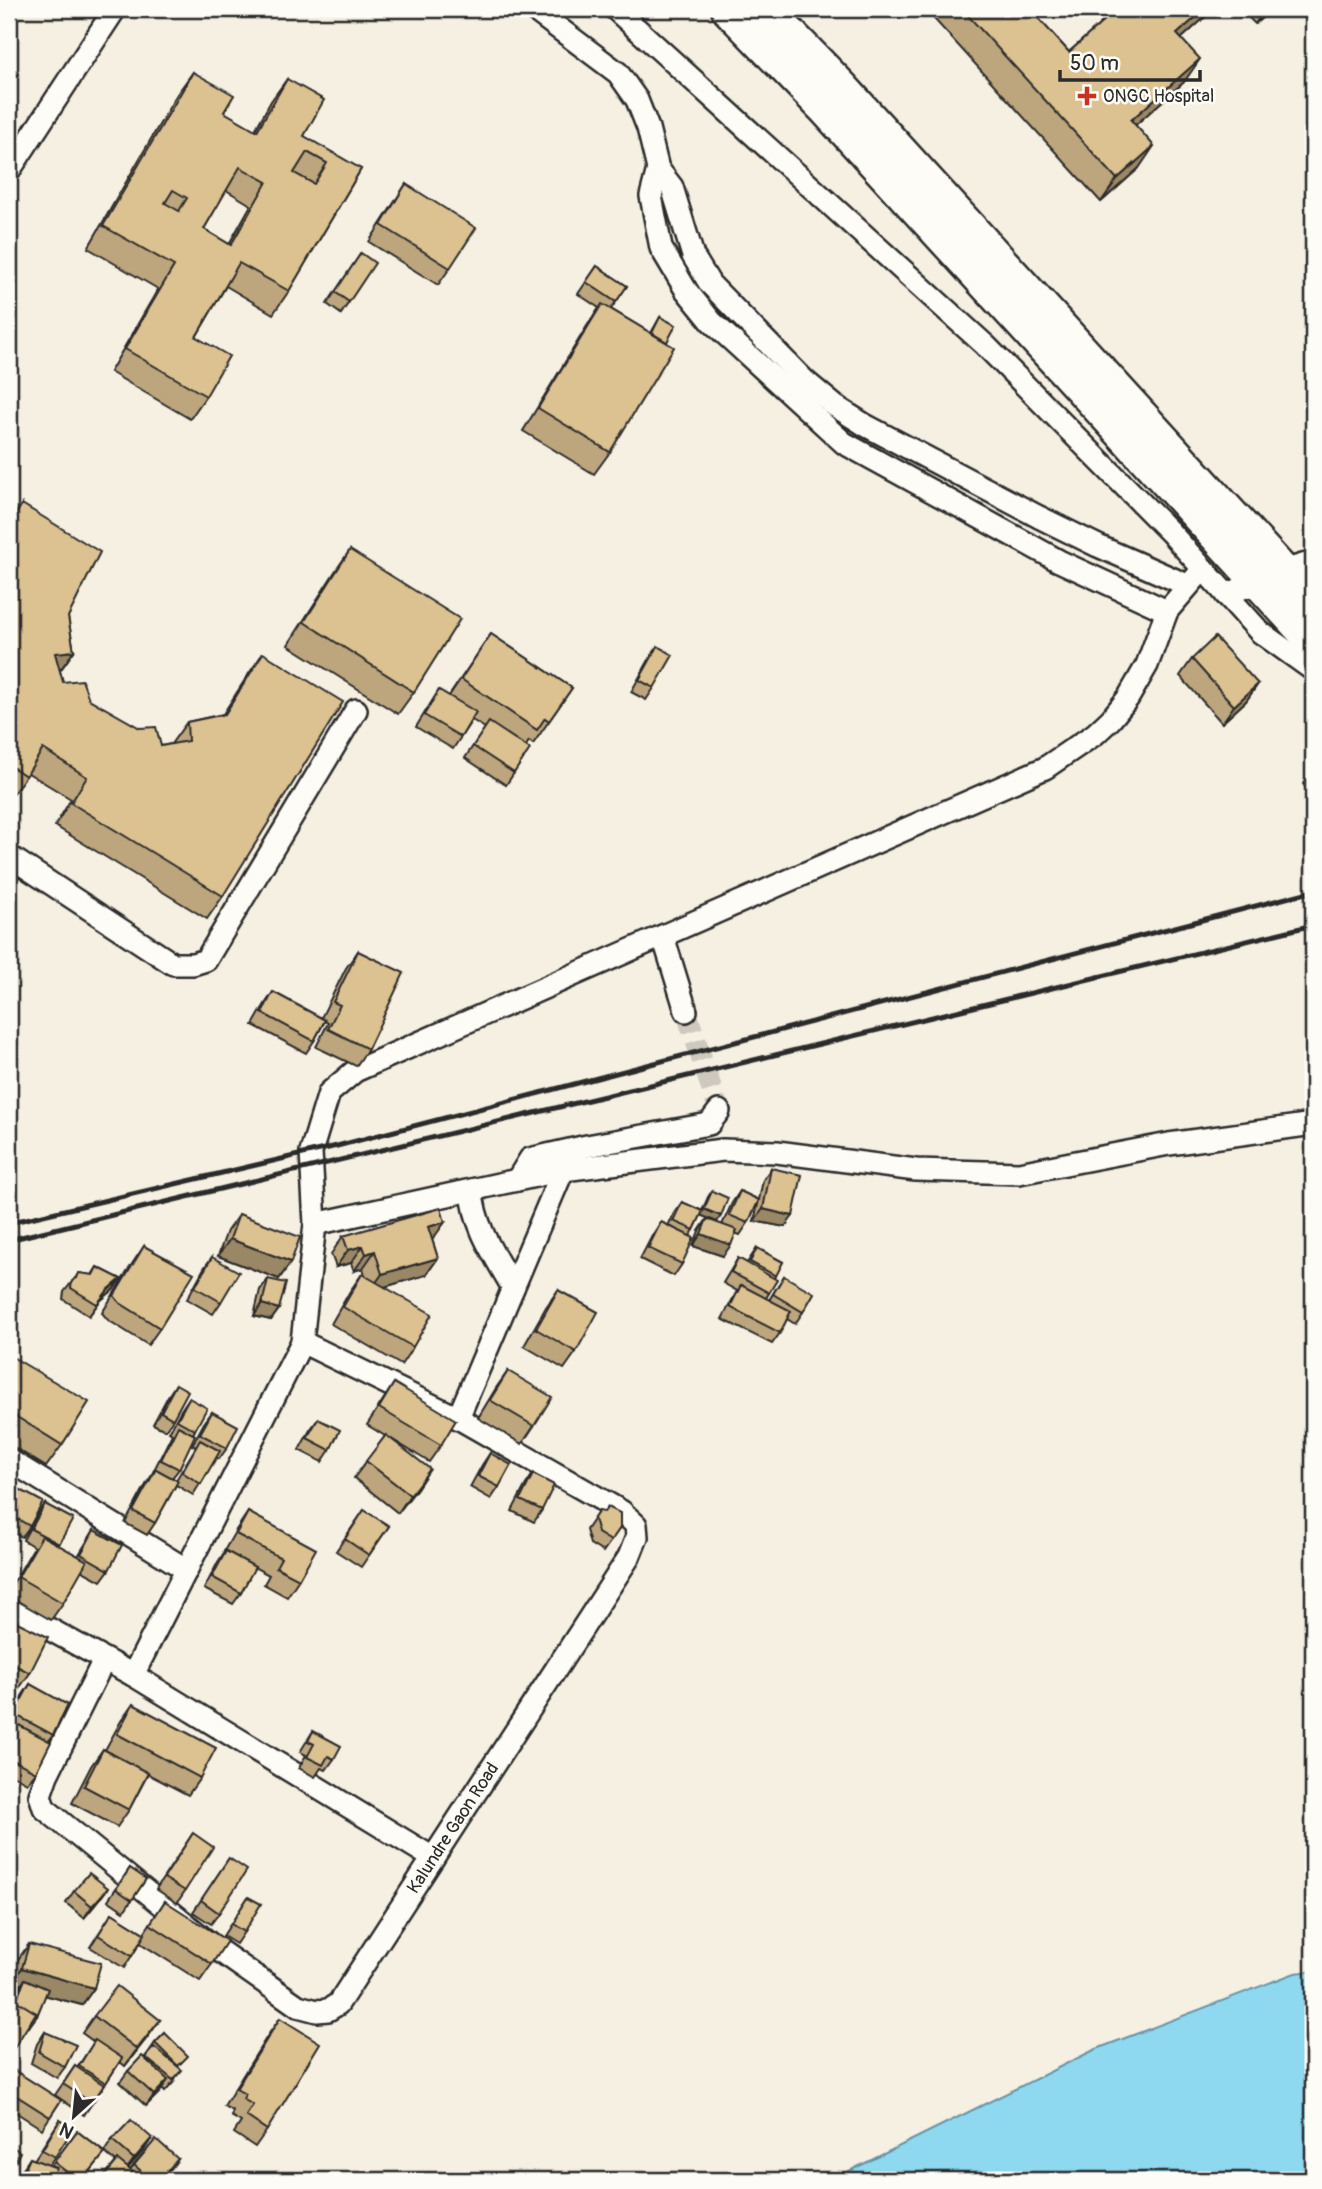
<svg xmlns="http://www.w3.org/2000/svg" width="1322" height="2189" viewBox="0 0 1322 2189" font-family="Pangolin,sans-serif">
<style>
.water{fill:#8fd9f0;stroke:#6793a1;stroke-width:2}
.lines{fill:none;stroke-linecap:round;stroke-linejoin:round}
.minor-tunnel{stroke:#cdc9be;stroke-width:21;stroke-dasharray:21 10;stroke-linecap:butt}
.minor-casing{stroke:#2b2b2b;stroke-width:26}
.highway-casing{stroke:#2b2b2b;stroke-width:37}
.minor{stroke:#fdfcf7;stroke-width:21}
.highway{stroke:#fdfcf7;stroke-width:32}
.rail{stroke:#2b2b2b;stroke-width:5}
.wall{fill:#bda67d;stroke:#2b2b2b;stroke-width:2;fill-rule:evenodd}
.shaded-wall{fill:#9a8766;stroke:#2b2b2b;stroke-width:2}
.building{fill:#dcc191;stroke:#2b2b2b;stroke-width:2;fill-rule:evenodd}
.poi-dot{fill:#c8321e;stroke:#fdfcf7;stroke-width:2.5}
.labels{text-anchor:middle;stroke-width:5;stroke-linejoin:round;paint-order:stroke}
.poi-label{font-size:18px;fill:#2b2b2b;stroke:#fdfcf7;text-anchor:start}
.street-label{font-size:18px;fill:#2b2b2b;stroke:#fdfcf7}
</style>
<rect width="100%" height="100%" fill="#f6f0e3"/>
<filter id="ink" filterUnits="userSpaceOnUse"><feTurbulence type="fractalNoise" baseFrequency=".0143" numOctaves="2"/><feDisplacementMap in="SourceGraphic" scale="14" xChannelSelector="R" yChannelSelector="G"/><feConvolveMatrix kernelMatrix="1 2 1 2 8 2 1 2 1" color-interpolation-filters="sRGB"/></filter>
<g filter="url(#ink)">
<!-- water -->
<path class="water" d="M1313 1971V2180H831L1094 2050 1295 1973Z"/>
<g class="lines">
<!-- minor-tunnel -->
<path class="minor-tunnel" d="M686 1011 719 1111"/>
<defs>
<g id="minor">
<path d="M533 9 618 73 637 100 648 128 658 169 651 196 661 248 686 290 712 322 844 443 1059 561 1167 611"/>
<path d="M615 9 985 345 1170 532 1260 632 1313 670"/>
<path d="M658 169 672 187 693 256 710 284 805 381 835 406 865 425 1039 517 1098 546 1187 585"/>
<path d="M9 171 115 9"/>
<path d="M1226 595 1283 571 1313 562"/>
<path d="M9 856 173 964H193L206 960 356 710"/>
<path d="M663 936 686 1011"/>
<path d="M517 1180 530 1159 587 1146 709 1124 719 1111"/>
<path d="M472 1190C474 1227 495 1256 513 1288"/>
<path d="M315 1224 563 1170 723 1150 777 1152 916 1170 1019 1173 1169 1144 1313 1124"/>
<path d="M458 1418 563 1170"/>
<path d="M9 1460 187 1570"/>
<path d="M9 1607 133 1675 302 1342 315 1224 311 1152 329 1093 355 1071 1045 768 1095 734 1111 719 1128 698 1147 665 1167 611 1203 569"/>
<path id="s1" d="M104 1660 47 1775 40 1795 44 1808 214 1947 298 2006 317 2011 328 2010 338 2004 629 1557 637 1537 636 1525 621 1511 458 1418 302 1342"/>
<path d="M133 1675 433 1858"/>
</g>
<g id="highway">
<path d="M728 9 823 107 1313 642"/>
<path d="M766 9 843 88 1313 604"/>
</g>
</defs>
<!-- minor casing -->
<use href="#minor" class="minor-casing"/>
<!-- highway casing -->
<use href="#highway" class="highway-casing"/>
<!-- minor -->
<use href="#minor" class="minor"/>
<!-- highway -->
<use href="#highway" class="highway"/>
<!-- rail -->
<g class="rail">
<path d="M9 1223 337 1146 1313 891"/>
<path d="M9 1240 1313 925"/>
</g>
</g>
<!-- wall -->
<g class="wall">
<path d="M925 9H1030L1069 52 1117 9H1214L1181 39 1184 82 1135 125 1139 168 1101 202Z"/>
<path d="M1240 9H1272L1255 24Z"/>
<path d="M193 72 224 112 255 130 271 101 287 79 304 136 361 169 289 291 273 314 226 286 196 337 206 396 190 419 110 372 158 289 88 248 177 94ZM226 190 251 205 229 244 204 229Z"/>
<path d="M406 184 450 268 438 285 369 242Z"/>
<path d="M361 253 349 302 341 314 327 304Z"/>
<path d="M597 266 627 286 611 309 651 333 660 317 667 342 610 452 594 474 523 431 587 326 599 308 578 294Z"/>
<path d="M22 504 68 617 74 651 60 671 63 682 161 746 171 744 187 722 223 714 248 675 263 653 223 896 207 919 55 826 71 799 28 773 10 798 9 797V524Z"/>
<path d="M350 550 414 692 398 714 288 645 334 573Z"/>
<path d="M491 634 572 688 533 744 529 741 526 746 514 773 506 785 465 758 485 728 472 720 453 749 416 727 439 690 449 696Z"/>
<path d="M658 646 654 688 646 700 631 692 650 658Z"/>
<path d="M1192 659 1258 684 1246 701 1222 723 1180 676Z"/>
<path d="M1313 770V796L1303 784Z"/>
<path d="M358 951 368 1049 356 1066 316 1047 328 1023 325 1021 314 1041 306 1053 253 1025 265 1004 273 992 321 1018 346 968Z"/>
<path d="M771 1168 785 1227 754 1221 759 1200 748 1223 740 1235 735 1233 723 1256 693 1246 699 1231 707 1219 722 1225 732 1203 740 1191 759 1200 763 1180Z"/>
<path d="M712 1191 717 1222 701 1215 694 1230 690 1236 682 1264 674 1276 640 1259 653 1234 661 1222 668 1226 674 1213 682 1202 702 1211 708 1197Z"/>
<path d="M239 1214 291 1262 279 1279 218 1256 227 1231Z"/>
<path d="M445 1222 432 1239 438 1258 426 1275 384 1287 413 1347 401 1365 331 1324 350 1291 362 1274 365 1275 363 1268 354 1271 351 1263 336 1267 331 1254 343 1236Z"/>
<path d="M144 1246 160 1328 148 1345 108 1320 102 1313 132 1264Z"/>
<path d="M757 1248 783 1262 774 1278 769 1293 766 1298 769 1300 784 1276 803 1312 795 1324 787 1319 780 1333 772 1344 722 1319 737 1291 723 1283 738 1258 747 1263Z"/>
<path d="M212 1257 221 1302 213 1314 187 1299 204 1268Z"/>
<path d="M97 1267 121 1279 113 1290 100 1301 89 1316 63 1299 64 1292 79 1273 92 1275Z"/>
<path d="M268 1279 279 1309 271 1320 254 1316 260 1290Z"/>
<path d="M558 1290 576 1352 564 1369 524 1346 546 1307Z"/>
<path d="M9 1359 62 1445 46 1467 9 1444Z"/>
<path d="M508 1371 534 1426 522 1444 478 1418 496 1388Z"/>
<path d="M394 1383 441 1445 429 1462 393 1440 418 1487 398 1513 354 1478 385 1436 367 1425Z"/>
<path d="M176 1384 173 1419 165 1430 153 1424 168 1396Z"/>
<path d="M189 1398 195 1430 193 1434 179 1469 172 1478 176 1480 196 1447 192 1445 204 1423 212 1412 227 1448 219 1459 216 1458 193 1495 176 1485 155 1523 147 1535 125 1523 148 1481 154 1472H153L172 1434 169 1432 181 1410Z"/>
<path d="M318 1419 330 1450 322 1462 299 1450 310 1430Z"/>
<path d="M490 1453 499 1487 491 1499 470 1487 482 1465Z"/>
<path d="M533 1474 542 1510 534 1522 512 1511 525 1486Z"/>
<path d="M17 1488 30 1526 22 1537 9 1531V1532V1500Z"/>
<path d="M45 1504 58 1545 78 1556 94 1530 109 1570 101 1581 81 1570 63 1603 51 1620 9 1596V1590L34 1547 23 1540 37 1515Z"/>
<path d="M364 1510 389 1526 361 1567 336 1551Z"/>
<path d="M599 1511 620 1528 603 1552 590 1544 586 1530Z"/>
<path d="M248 1512 299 1579 287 1597 264 1584 269 1575 254 1567 241 1593 233 1604 204 1589 218 1562 225 1551H224L236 1530Z"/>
<path d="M9 1618 30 1673 18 1690 9 1685Z"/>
<path d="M30 1684 53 1735 49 1741 36 1772 27 1783 9 1773V1721L22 1696Z"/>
<path d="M133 1704 200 1778 188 1795 148 1774 129 1810 117 1827 72 1803 91 1766 103 1749 105 1750 121 1721Z"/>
<path d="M313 1731 334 1759 326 1770 321 1768 315 1777 299 1768 306 1755 300 1752Z"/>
<path d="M193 1833 185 1891 177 1903 156 1889Z"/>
<path d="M229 1858 219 1913 211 1924 193 1912Z"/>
<path d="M130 1868 146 1879 124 1911 108 1900Z"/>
<path d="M74 1891 100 1899 84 1918 66 1903Z"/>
<path d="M248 1897 244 1932 236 1944 223 1936Z"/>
<path d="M165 1901 212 1964 200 1981 140 1943 124 1968 90 1947 112 1913 144 1933Z"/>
<path d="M29 1944 94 1988 82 2005 45 1995 29 2027 13 1999 19 1988 10 1986 17 1961Z"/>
<path d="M94 2016 160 2020 125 2066 120 2062 84 2115 55 2095 75 2066 77 2068 94 2042 82 2033Z"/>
<path d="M280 2018 267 2130 255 2147 234 2133 241 2122 231 2116 233 2111 224 2106 268 2035Z"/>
<path d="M45 2032 65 2067 57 2078 31 2063 37 2044Z"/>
<path d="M165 2033 179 2068 174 2082 165 2092 162 2089 146 2106 120 2082 128 2071 144 2059 155 2043Z"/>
<path d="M9 2067 61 2100 42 2129 9 2108Z"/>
<path d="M60 2120 73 2129 49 2165 51 2166 77 2131 105 2153 96 2164 84 2180H54L51 2178 49 2180H17L22 2170 30 2158 34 2160Z"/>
<path d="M152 2138 144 2150 128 2168 130 2170 134 2165 178 2159 162 2180H130L129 2179 128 2180H101L116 2162 104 2152 112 2140Z"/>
<path d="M13 2147 16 2160 12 2166 9 2164V2152Z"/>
</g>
<!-- shaded-wall -->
<g class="shaded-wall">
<path d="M1205 9H1214L1161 57 1177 34Z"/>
<path d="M1265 9H1272L1255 24Z"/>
<path d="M1200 59 1184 82 1115 143 1131 120Z"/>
<path d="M1154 146 1139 168 1101 202 1117 179Z"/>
<path d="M74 651 58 673 55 653Z"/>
<path d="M1258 684 1246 701 1222 723 1234 706Z"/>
<path d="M704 1209 721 1216 717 1222 700 1215Z"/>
<path d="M763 1209 793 1216 785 1227 754 1221Z"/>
<path d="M445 1222 433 1239 416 1244 428 1227Z"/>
<path d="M701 1234 731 1245 723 1256 693 1246Z"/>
<path d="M230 1239 291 1262 279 1279 218 1256Z"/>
<path d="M363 1246 351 1263 336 1267 348 1250Z"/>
<path d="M375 1251 363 1268 354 1271 366 1254Z"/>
<path d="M438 1258 426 1275 370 1291 382 1274Z"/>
<path d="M121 1279 113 1290 100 1301 89 1316 108 1290Z"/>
<path d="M262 1304 279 1309 271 1320 254 1316Z"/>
<path d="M430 1469 418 1487 398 1513 410 1495Z"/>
<path d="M108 1888 100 1899 84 1918 92 1906Z"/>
<path d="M22 1968 94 1988 82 2005 21 1989 25 1979 19 1988 10 1986Z"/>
<path d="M14 2006 37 2016 29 2027 9 2019Z"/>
<path d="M160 2020 148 2037 125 2066 137 2049Z"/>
<path d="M168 2080 160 2092 146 2106 154 2095Z"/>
<path d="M152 2138 144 2150 126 2170 134 2159Z"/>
<path d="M178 2159 170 2170 162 2180H159Z"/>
</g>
<!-- building -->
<g class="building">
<path d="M962 9H1030L1069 52 1117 9H1205L1177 34 1200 59 1131 120 1154 146 1117 179Z"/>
<path d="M193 72 234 95 224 112 257 131 287 79 324 100 304 136 361 169 289 291 239 263 196 337 229 356 206 396 125 349 174 266 103 226ZM307 152 327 163 314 184 294 173ZM240 167 267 182 231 245 204 229ZM173 190 187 198 179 211 165 203Z"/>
<path d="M406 184 476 228 450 268 381 225Z"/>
<path d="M361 253 375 263 349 302 335 292Z"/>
<path d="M597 266 627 286 616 302 586 282Z"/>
<path d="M602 304 674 347 610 452 538 408Z"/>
<path d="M660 317 676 325 667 342 652 333Z"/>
<path d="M22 504 100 552 68 617 74 651 55 653 63 682 82 680 89 699 140 728 156 727 161 746 188 741 187 722 225 714 263 653 343 702 223 896 71 803 87 777 43 749 26 776 9 765V732L15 722 9 718V526Z"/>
<path d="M350 550 460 619 414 692 304 622Z"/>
<path d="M491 634 572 688 549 721 545 718 537 730 461 679Z"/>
<path d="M1215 637 1258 684 1234 706 1192 659Z"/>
<path d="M658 646 673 655 654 688 639 680Z"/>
<path d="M439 690 476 712 461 737 424 715Z"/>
<path d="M489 722 530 749 514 773 473 746Z"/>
<path d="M358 951 404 973 368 1049 328 1029 340 1005 333 1002Z"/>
<path d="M273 992 325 1020 314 1041 262 1013Z"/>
<path d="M771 1168 802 1175 793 1216 763 1209Z"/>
<path d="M712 1191 728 1198 721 1216 704 1209Z"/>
<path d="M740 1191 759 1200 748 1223 729 1215Z"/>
<path d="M682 1202 703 1211 694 1230 673 1221Z"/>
<path d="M441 1208 445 1222 428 1227 438 1258 382 1274 375 1251 366 1254 363 1246 348 1250 343 1236Z"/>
<path d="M239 1214 300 1237 291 1262 230 1239Z"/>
<path d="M707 1219 737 1230 731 1245 701 1234Z"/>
<path d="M661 1222 694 1238 682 1264 648 1248Z"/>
<path d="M144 1246 194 1273 160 1328 120 1303 114 1296Z"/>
<path d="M757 1248 783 1262 776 1276 750 1262Z"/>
<path d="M212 1257 239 1272 221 1302 195 1287Z"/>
<path d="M738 1258 777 1280 769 1293 731 1272Z"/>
<path d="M97 1267 121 1279 108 1290 97 1304 71 1288 72 1281 77 1278 79 1273 93 1275Z"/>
<path d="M362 1274 432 1314 413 1347 343 1307Z"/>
<path d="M784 1276 814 1293 803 1312 773 1294Z"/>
<path d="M268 1279 286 1283 279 1309 262 1304Z"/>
<path d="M741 1285 791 1311 780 1333 730 1307Z"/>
<path d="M558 1290 598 1312 576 1352 536 1329Z"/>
<path d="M9 1332 13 1352 9 1353Z"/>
<path d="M14 1358 89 1402 62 1445 9 1412V1359Z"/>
<path d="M508 1371 552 1397 534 1426 490 1400Z"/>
<path d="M394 1383 456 1420 441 1445 379 1408Z"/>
<path d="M176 1384 188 1391 173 1419 161 1412Z"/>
<path d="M189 1398 207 1408 195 1430 177 1420Z"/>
<path d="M212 1412 238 1426 227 1448 200 1434Z"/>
<path d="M318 1419 340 1430 330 1450 307 1438Z"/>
<path d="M178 1426 195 1435 179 1469 161 1460Z"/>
<path d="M386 1435 430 1469 410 1495 366 1461Z"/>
<path d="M200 1440 220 1451 201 1484 182 1472Z"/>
<path d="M490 1453 511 1465 499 1487 478 1476Z"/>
<path d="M156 1469 178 1481 155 1523 133 1511Z"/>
<path d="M533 1474 554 1485 542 1510 520 1500Z"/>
<path d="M17 1488 43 1502 30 1526 9 1514V1502Z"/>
<path d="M45 1504 73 1519 59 1544 31 1529Z"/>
<path d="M608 1507 620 1513V1528L611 1541 598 1533 594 1518 599 1511 604 1512Z"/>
<path d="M364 1510 389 1526 369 1555 345 1539Z"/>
<path d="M248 1512 316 1549 299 1579 276 1567 281 1558 236 1534Z"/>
<path d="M9 1521 13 1524 9 1532Z"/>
<path d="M94 1530 122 1545 109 1570 81 1554Z"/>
<path d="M42 1536 87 1561 63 1603 18 1577Z"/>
<path d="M226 1551 255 1567 241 1593 212 1577Z"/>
<path d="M9 1618 48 1637 30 1673 9 1662Z"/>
<path d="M30 1684 68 1705 53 1735 14 1714Z"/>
<path d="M133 1704 216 1748 200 1778 117 1734Z"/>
<path d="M13 1722 51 1742 36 1772 9 1758V1730Z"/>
<path d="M313 1731 341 1746 334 1759 328 1756 323 1765 307 1757 314 1744 308 1741Z"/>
<path d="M103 1749 148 1773 129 1810 84 1786Z"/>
<path d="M193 1833 213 1847 185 1891 164 1878Z"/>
<path d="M229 1858 247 1870 219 1913 201 1900Z"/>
<path d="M130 1868 146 1879 132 1900 116 1889Z"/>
<path d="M89 1873 108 1888 92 1906 74 1891Z"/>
<path d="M248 1897 261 1904 244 1932 231 1924Z"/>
<path d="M165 1901 227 1941 212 1964 150 1924Z"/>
<path d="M112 1913 145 1934 132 1956 98 1935Z"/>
<path d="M29 1944 101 1963 94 1988 22 1968Z"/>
<path d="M25 1979 48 1989 37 2016 35 2015 36 2013 16 2001Z"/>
<path d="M117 1986 160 2020 137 2049 94 2016Z"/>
<path d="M9 1996 36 2013 9 2056Z"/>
<path d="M280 2018 320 2043 267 2130 246 2116 253 2105 243 2099 245 2094 236 2089Z"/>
<path d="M45 2032 76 2045 65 2067 39 2052Z"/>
<path d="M165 2033 188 2056 178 2066 155 2043Z"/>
<path d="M95 2040 122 2058 106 2083 79 2066Z"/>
<path d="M154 2047 182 2070 173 2080 145 2057Z"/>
<path d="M142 2056 168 2080 154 2095 128 2071Z"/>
<path d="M75 2066 104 2085 92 2103 63 2084Z"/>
<path d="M9 2067 61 2100 50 2117 9 2091Z"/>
<path d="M60 2120 73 2129 55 2157 42 2150Z"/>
<path d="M131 2120 152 2138 134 2159 112 2140Z"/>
<path d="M77 2131 105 2153 83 2180H77L54 2162Z"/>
<path d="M156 2139 178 2159 159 2180H152L134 2165Z"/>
<path d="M13 2147 20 2152 16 2160 9 2156V2154Z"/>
<path d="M30 2158 57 2168 49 2180H20Z"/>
<path d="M118 2160 134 2173 127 2180H101Z"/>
<path d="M60 2175 67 2180H56Z"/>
</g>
</g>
<!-- markers -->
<path class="poi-dot" d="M1083.5 85.5h7v7h7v7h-7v7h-7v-7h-7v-7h7z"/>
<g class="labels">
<!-- poi labels -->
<g class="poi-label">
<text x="1103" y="102">ONGC Hospital</text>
</g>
<!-- street labels -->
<g class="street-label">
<text dy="6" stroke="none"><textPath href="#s1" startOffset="738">Kalundre Gaon Road</textPath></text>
</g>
</g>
<!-- margin -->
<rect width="1322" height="2189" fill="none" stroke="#fdfcf7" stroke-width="35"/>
<rect x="18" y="18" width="1287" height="2154" fill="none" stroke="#2b2b2b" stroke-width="2.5" filter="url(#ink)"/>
<!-- north arrow -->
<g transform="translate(74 2116) rotate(207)" stroke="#fdfcf7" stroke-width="5" paint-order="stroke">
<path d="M0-5L12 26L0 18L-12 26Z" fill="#2b2b2b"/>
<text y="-10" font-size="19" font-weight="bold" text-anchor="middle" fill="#2b2b2b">N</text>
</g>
<!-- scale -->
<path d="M1060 70v10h140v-10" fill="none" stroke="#2b2b2b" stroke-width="3.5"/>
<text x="1070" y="70" font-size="21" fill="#2b2b2b" stroke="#fdfcf7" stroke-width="5" paint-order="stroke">50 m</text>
</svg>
